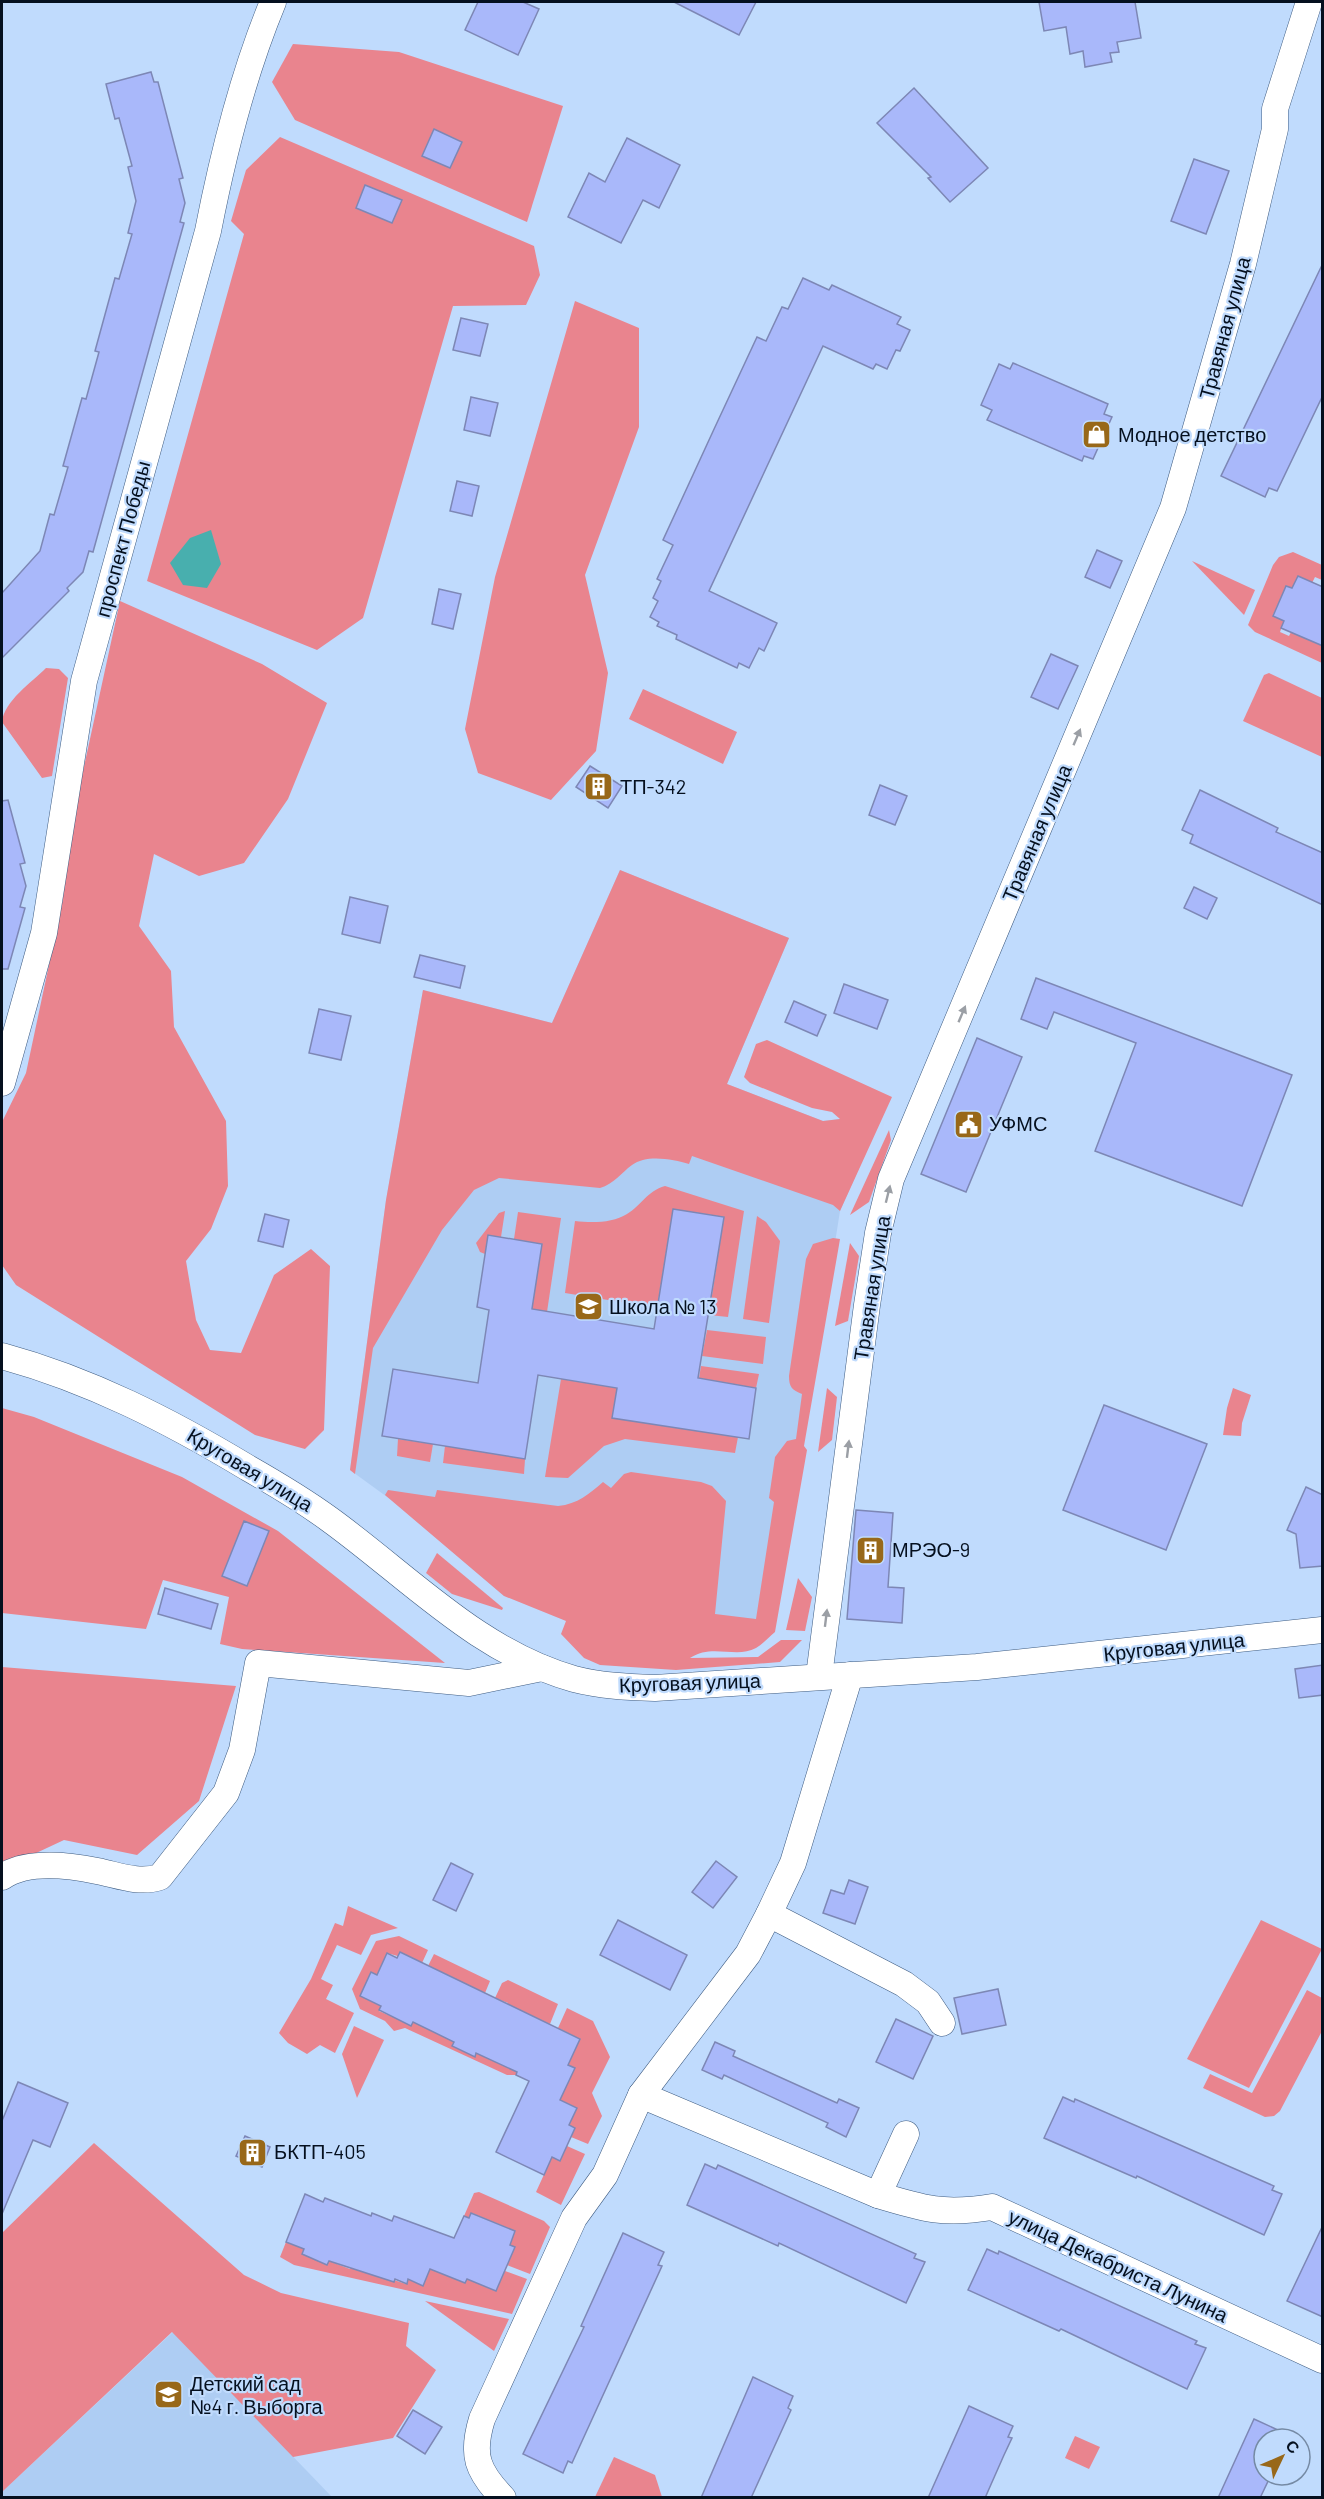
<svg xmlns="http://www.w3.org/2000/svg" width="1324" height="2499" viewBox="0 0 1324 2499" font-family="Barlow,sans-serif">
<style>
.built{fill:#aecdf3}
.green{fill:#e9848e}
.water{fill:#48afae}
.building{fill:#a9b8fa;stroke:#7d87b5;stroke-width:1.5}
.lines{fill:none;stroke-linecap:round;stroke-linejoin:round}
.minor-casing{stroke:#3d5b80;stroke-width:27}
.minor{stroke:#fff;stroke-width:26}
.oneway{fill:#9b9fa5}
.labels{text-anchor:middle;stroke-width:4.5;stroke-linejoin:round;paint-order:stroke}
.street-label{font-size:20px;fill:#05101f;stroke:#c0dbfd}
.poi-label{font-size:20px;fill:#05101f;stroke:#c0dbfd;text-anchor:start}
</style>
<rect width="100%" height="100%" fill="#c0dbfd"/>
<!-- built -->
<g class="built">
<path d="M620 870 789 938 727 1084 823 1121 841 1119 876 1130 840 1211 811 1395 758 1633 504 1596 394 1502 350 1470 386 1200 423 990 552 1023Z"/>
<path d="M173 2332 332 2497 2 2498V2492Z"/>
</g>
<!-- green -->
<g class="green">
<path d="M293 44 399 52 563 106 527 222 295 120 272 82Z"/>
<path d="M280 137 534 246 540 275 526 305 453 306 363 618 317 650 147 581 244 234 231 221 246 170Z"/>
<path d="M575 301 639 328V427L585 575 608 673 596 751 551 800 478 773 465 729 495 577Z"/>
<path d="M1293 552 1322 565V580L1315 577 1312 583 1292 588 1286 586 1273 615 1284 621 1280 632 1289 636 1291 632 1322 646V663L1255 632 1248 625 1273 565 1279 557Z"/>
<path d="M1192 561 1255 590 1244 615Z"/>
<path d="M120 601 262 664 327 703 288 799 244 863 199 876 154 854 139 926 171 971 174 1027 226 1121 228 1186 211 1229 186 1261 196 1320 210 1350 241 1353 274 1275 311 1249 330 1266 324 1430 305 1449 255 1435 16 1285 2 1265V1122L26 1073 63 899 65 854Z"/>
<path d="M46 668 59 669 68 678 52 776 42 778 2 722C4 701 32 682 46 668Z"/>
<path d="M1269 673 1322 698V757L1243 721 1264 675Z"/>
<path d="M643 689 737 732 723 764 629 719Z"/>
<path d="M620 870 789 938 727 1084 823 1121 840 1119 832 1112 812 1108 750 1083 744 1077 756 1044 767 1040 892 1097 840 1211 833 1205 692 1156 689 1164C673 1159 646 1154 632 1165 621 1173 614 1184 600 1188L499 1178 474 1190 442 1230 373 1348 355 1474 350 1470 386 1200 423 990 552 1023Z"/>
<path d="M889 1130 891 1140 869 1202 850 1215Z"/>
<path d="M665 1186 744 1211 728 1317 709 1315 724 1217 673 1209 657 1308 565 1293 575 1221C592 1223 613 1223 627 1214 642 1205 647 1191 665 1186Z"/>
<path d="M505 1211 501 1237 488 1236 485 1254 480 1252 476 1243 499 1213Z"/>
<path d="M518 1212 561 1218 547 1312 531 1310 514 1239Z"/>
<path d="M757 1216 766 1222 780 1241 769 1323 743 1319Z"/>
<path d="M833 1238 840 1239 839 1245 804 1446 807 1450 775 1632C769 1637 763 1644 756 1648 736 1659 712 1643 690 1658L758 1657 781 1640H802L780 1662 676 1670 600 1665 584 1658 561 1634 566 1621 504 1596 385 1495 388 1490 435 1497 437 1490 558 1506C578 1504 589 1494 603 1482L611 1488 624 1474 631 1472 701 1482 712 1486 726 1501 715 1614 756 1619 774 1502 769 1498 775 1457 787 1441 796 1439 802 1394C792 1390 789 1387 789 1376L806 1259 813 1244Z"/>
<path d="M850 1243 859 1256 848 1321 835 1326Z"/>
<path d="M707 1330 766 1337 763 1364 702 1356Z"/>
<path d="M701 1366 759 1374 756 1388 699 1378Z"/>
<path d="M561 1379 617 1388 612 1418 738 1437 735 1453 625 1439 604 1446 568 1478 545 1477Z"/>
<path d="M827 1388 837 1397 832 1440 818 1452Z"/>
<path d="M1233 1388 1251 1395 1242 1423 1241 1436 1223 1435 1227 1408Z"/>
<path d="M2 1408 34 1417 182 1477 278 1531 445 1663 242 1649 220 1644 229 1597 163 1580 146 1629 2 1613Z"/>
<path d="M398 1439 433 1444 430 1462 397 1456Z"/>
<path d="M445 1446 525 1459 524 1474 443 1463Z"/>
<path d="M437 1553 503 1608 502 1610 452 1594 426 1573Z"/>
<path d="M798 1578 812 1597 805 1631 786 1630Z"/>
<path d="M2 1667 236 1686 199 1801 137 1855 64 1840 2 1869Z"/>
<path d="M348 1906 398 1928 371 1935 361 1955 337 1945 321 1979 333 1985 326 1999 354 2013 335 2053 320 2045 307 2054 288 2043 279 2033 311 1979 335 1923 343 1926Z"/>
<path d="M1261 1920 1322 1949 1249 2088 1187 2059Z"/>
<path d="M399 1936 428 1950 422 1963 387 1953 377 1975 371 1973 360 1996 381 2006 379 2011 411 2025 413 2022 427 2029 429 2024 454 2040 452 2046 474 2056 476 2053 488 2058 490 2054 517 2071 516 2075H507L405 2028 394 2031 385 2021 360 2009 352 1989 376 1941Z"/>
<path d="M434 1954 490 1981 485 1993 474 1988 470 1996 442 1983 446 1974 428 1966Z"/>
<path d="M508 1980 558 2004 550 2024 506 2007 508 2003 495 1998 502 1983Z"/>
<path d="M1307 1990 1322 1998V2031L1280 2111 1274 2116 1265 2117 1203 2088 1210 2074 1252 2093Z"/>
<path d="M567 2008 593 2021 610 2057 592 2093 602 2116 588 2144 571 2137 575 2128 569 2125 577 2108 560 2100 574 2068 568 2065 580 2039 558 2028Z"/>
<path d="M354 2026 384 2040 357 2098 342 2054Z"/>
<path d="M94 2143 244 2275 281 2293 409 2323 406 2346 436 2370 393 2438 293 2457 172 2332 2 2492V2233Z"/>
<path d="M567 2146 585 2154 561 2205 536 2192 552 2157 560 2161Z"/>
<path d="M479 2192 544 2221 550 2227 530 2274 507 2265 515 2247 510 2245 515 2231 472 2213 469 2218 464 2216 474 2193Z"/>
<path d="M286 2242 304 2249 302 2254 327 2265 329 2261 350 2269 351 2267 372 2275 373 2273 406 2284 408 2279 423 2285 430 2269 465 2283 467 2279 496 2291 505 2271 527 2279 512 2314 294 2265 280 2257Z"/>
<path d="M425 2301 509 2319 494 2351Z"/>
<path d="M1075 2436 1100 2447 1089 2469 1065 2458Z"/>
<path d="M614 2457 655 2475 662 2497H595Z"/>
</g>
<!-- water -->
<path class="water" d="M211 530 221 564 207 588 183 585 170 563 190 538Z"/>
<!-- building -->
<g class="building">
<path d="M478 2H523L539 9 518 55 465 30Z"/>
<path d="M674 2H756L739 35Z"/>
<path d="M1039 2H1135L1141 38 1117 42 1119 52 1110 53 1112 62 1085 67 1083 51 1070 54 1066 27 1044 31Z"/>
<path d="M151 72 154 82H158L183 178 179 179 185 203 180 222 184 223 93 552 89 551 83 572 67 588 69 591 2 658V593L40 551 50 514 54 515 68 467 63 466 82 398 86 399 99 352 95 351 115 278 119 279 132 234 128 233 136 201 128 167 132 166 119 118 115 119 106 84Z"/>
<path d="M914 88 988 168 950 202 928 178 931 177 877 123Z"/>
<path d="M434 129 462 142 450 168 422 156Z"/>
<path d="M627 138 680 165 659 208 643 200 621 243 568 217 589 173 605 182Z"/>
<path d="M1194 159 1229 171 1206 234 1171 221Z"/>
<path d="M365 185 402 200 392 223 356 208Z"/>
<path d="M1323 263V395L1277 491 1269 488 1265 497 1221 476Z"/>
<path d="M803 278 829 290 832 285 901 317 897 324 910 330 900 351 896 350 887 369 876 364 873 369 823 346 709 591 777 623 764 651 759 648 749 668 739 663 737 668 676 639 677 635 657 626 659 622 650 617 658 601 653 598 661 581 657 579 673 545 663 540 715 427 757 337 766 341 782 307 788 309Z"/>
<path d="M461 318 488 324 480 356 453 350Z"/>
<path d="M1013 363 1108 404 1104 414 1112 417 1093 459 1084 456 1082 461 987 420 992 410 981 405 999 364 1010 369Z"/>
<path d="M471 397 498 403 490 436 464 430Z"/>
<path d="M457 481 479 486 472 516 450 511Z"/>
<path d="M1097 550 1122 561 1110 588 1085 577Z"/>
<path d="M1298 576 1323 587V646L1281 628 1284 621 1273 616 1286 586 1292 588Z"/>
<path d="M439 589 461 594 453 629 432 624Z"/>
<path d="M1051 654 1078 666 1058 709 1031 697Z"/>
<path d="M590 766 622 786 608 808 576 787Z"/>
<path d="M880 785 907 796 895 825 869 815Z"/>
<path d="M1200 790 1278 828 1276 832 1323 853V905L1190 843 1193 835 1182 830Z"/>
<path d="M8 800 25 863 20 864 26 886 20 907 25 908 8 969H2V801Z"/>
<path d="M1194 887 1217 898 1207 919 1184 908Z"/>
<path d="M350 897 388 906 380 943 342 934Z"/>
<path d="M420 955 465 966 460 988 414 977Z"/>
<path d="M1036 978 1292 1075 1242 1206 1095 1151 1136 1043 1054 1012 1047 1029 1021 1019Z"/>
<path d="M844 984 888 1000 877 1029 834 1013Z"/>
<path d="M794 1001 826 1015 817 1036 785 1022Z"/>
<path d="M319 1009 351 1016 341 1060 309 1053Z"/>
<path d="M977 1038 1022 1057 966 1192 921 1174Z"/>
<path d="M673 1209 724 1217 698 1378 756 1388 749 1439 612 1418 617 1388 538 1375 525 1459 382 1436 393 1369 478 1383 489 1310 477 1307 488 1235 542 1244 532 1309 654 1329Z"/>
<path d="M265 1214 289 1220 283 1247 258 1241Z"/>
<path d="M1104 1405 1207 1444 1166 1550 1063 1510Z"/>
<path d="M1306 1487 1323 1495V1566L1300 1568 1296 1534 1287 1530Z"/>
<path d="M856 1510 893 1513 888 1587 904 1588 902 1623 847 1619Z"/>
<path d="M244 1521 269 1531 247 1586 222 1576Z"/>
<path d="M165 1588 218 1604 211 1629 158 1614Z"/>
<path d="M1323 1665V1695L1299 1698 1295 1669Z"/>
<path d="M716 1861 737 1877 713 1908 692 1892Z"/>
<path d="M451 1863 473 1874 456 1911 433 1900Z"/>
<path d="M849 1880 868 1887 855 1924 823 1913 831 1890 844 1894Z"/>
<path d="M618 1920 687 1955 670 1990 600 1955Z"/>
<path d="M400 1952 580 2039 568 2065 575 2068 560 2100 577 2108 569 2125 575 2128 560 2161 552 2157 544 2175 496 2152 529 2081 516 2075 517 2072 476 2053 475 2057 452 2046 454 2042 413 2022 411 2026 379 2010 381 2006 360 1996 371 1972 377 1975 387 1953 397 1958Z"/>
<path d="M998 1989 1006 2025 962 2034 954 1998Z"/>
<path d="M896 2019 933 2036 913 2079 876 2062Z"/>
<path d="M715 2042 735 2051 733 2056 837 2103 839 2099 859 2108 846 2137 826 2127 828 2123 724 2075 722 2079 702 2070Z"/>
<path d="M18 2082 68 2103 50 2147 33 2140 2 2214V2121Z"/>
<path d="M1063 2097 1074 2102 1075 2099 1274 2186 1272 2190 1282 2194 1264 2235 1137 2176 1136 2178 1044 2138Z"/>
<path d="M245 2136 270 2147 262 2167 236 2156Z"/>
<path d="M705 2164 716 2169 718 2165 916 2254 914 2258 925 2262 906 2303 779 2243 778 2246 687 2205Z"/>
<path d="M305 2194 323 2202 325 2198 371 2216 372 2213 392 2221 394 2216 454 2238 464 2216 469 2218 471 2213 515 2231 510 2245 515 2247 496 2291 467 2279 465 2283 430 2269 423 2286 408 2279 407 2284 395 2279 394 2282 329 2261 327 2265 302 2254 304 2249 286 2242Z"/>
<path d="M1323 2225V2317L1287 2301Z"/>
<path d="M623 2233 664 2252 658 2265 662 2266 572 2463 568 2461 563 2473 523 2454 584 2327 581 2326Z"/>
<path d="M987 2249 998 2254 999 2251 1197 2341 1195 2344 1206 2348 1187 2389 1061 2329 1059 2331 968 2290Z"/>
<path d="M753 2377 793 2396 788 2408 791 2410 751 2498H701Z"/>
<path d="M969 2406 1013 2426 1008 2437 1012 2438 1004 2455 985 2498H928Z"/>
<path d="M413 2410 442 2427 425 2454 397 2436Z"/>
<path d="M1254 2419 1289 2435 1287 2439H1264V2475H1271L1260 2498H1218Z"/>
</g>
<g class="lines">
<defs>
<g id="minor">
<path d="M2 1083 44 933 84 681 208 231C223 154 243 74 273 2"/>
<path d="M2 1356C90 1380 170 1421 248 1468 276 1484 303 1500 329 1519 408 1576 478 1652 574 1679 601 1686 628 1687 655 1688L977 1667 1322 1630"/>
<path d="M819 1676 867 1305 878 1233 891 1179 1173 508 1243 264 1275 129V109L1309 2"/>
<path d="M2 1877C27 1860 68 1865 97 1871 118 1875 138 1884 160 1877L226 1793 242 1750 258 1663 469 1683 542 1668"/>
<path d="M769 1914 904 1984 928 2002 942 2023"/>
<path d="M641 2095 878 2195C924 2209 944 2215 992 2207L1322 2360"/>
<path d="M878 2195 906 2134"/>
<path d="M503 2498C477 2471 471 2455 482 2419L574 2218 605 2175 641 2095 748 1954 769 1914 793 1863 850 1675"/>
</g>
</defs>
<!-- minor casing -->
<use href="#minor" class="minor-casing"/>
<!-- minor -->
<use href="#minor" class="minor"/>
</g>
<!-- one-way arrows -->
<defs><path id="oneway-solid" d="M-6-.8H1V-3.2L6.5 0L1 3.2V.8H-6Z" transform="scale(1.5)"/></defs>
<g class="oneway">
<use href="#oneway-solid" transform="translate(1077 737) rotate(-67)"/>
<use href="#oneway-solid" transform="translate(962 1014) rotate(-67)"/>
<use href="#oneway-solid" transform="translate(888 1194) rotate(-76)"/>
<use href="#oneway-solid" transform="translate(848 1449) rotate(-83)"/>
<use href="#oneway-solid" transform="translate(826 1618) rotate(-83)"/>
</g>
<!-- icons -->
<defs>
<symbol id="shop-square" viewBox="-11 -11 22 22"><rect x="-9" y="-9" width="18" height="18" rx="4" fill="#986819" stroke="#c0dbfd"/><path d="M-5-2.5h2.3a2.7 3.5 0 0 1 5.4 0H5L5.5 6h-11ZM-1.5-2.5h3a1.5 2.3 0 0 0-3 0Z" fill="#fff"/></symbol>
<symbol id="building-square" viewBox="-11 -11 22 22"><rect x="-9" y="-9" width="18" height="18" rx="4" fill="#986819" stroke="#c0dbfd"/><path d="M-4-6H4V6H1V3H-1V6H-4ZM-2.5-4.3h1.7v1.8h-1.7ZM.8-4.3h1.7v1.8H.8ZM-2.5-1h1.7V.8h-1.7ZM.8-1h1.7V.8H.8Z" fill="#fff"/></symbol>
<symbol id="civic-square" viewBox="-11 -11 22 22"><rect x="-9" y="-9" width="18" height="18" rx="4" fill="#986819" stroke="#c0dbfd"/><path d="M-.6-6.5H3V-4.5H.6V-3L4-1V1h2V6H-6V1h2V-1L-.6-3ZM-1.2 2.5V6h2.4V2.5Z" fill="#fff"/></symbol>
<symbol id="school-square" viewBox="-11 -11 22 22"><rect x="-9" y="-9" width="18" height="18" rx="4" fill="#986819" stroke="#c0dbfd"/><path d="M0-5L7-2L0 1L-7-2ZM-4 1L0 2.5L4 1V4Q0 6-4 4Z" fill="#fff"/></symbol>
</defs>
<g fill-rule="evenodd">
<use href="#shop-square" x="1080" y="418" width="33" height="33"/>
<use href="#building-square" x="582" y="770" width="33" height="33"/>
<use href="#civic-square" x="952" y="1108" width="33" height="33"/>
<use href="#school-square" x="572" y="1290" width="33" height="33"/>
<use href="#building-square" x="854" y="1534" width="33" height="33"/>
<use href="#building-square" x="236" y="2136" width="33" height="33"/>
<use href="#school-square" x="152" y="2378" width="33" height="33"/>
</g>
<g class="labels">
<!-- street labels -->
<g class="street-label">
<text transform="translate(1225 328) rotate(-75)" y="7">Травяная улица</text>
<text transform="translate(123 539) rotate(-75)" y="7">проспект Победы</text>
<text transform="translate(1037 833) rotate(-67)" y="7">Травяная улица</text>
<text transform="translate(872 1288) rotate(-81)" y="7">Травяная улица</text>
<text transform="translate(250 1470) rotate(31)" y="7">Круговая улица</text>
<text transform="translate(1174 1647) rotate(-6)" y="7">Круговая улица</text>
<text transform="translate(690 1683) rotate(-2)" y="7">Круговая улица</text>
<text transform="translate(1118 2266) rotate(25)" y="7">улица Декабриста Лунина</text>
</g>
<!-- poi labels -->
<g class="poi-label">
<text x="1118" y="442">Модное детство</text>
<text x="620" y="794">ТП-342</text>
<text x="989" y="1131">УФМС</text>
<text x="609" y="1314">Школа № 13</text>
<text x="892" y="1557">МРЭО-9</text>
<text x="274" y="2159">БКТП-405</text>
<text x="190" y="2391">Детский сад<tspan x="190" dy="23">№4 г. Выборга</tspan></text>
</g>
</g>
<!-- border -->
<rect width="1324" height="2499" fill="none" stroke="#05101f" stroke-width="6"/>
<!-- north arrow -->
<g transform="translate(1282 2457) rotate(46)"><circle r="28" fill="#c0dbfd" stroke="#758aa4" stroke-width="1.5"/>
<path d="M0-4.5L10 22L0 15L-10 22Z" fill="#986819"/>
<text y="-9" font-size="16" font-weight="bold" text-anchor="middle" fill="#05101f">С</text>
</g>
</svg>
